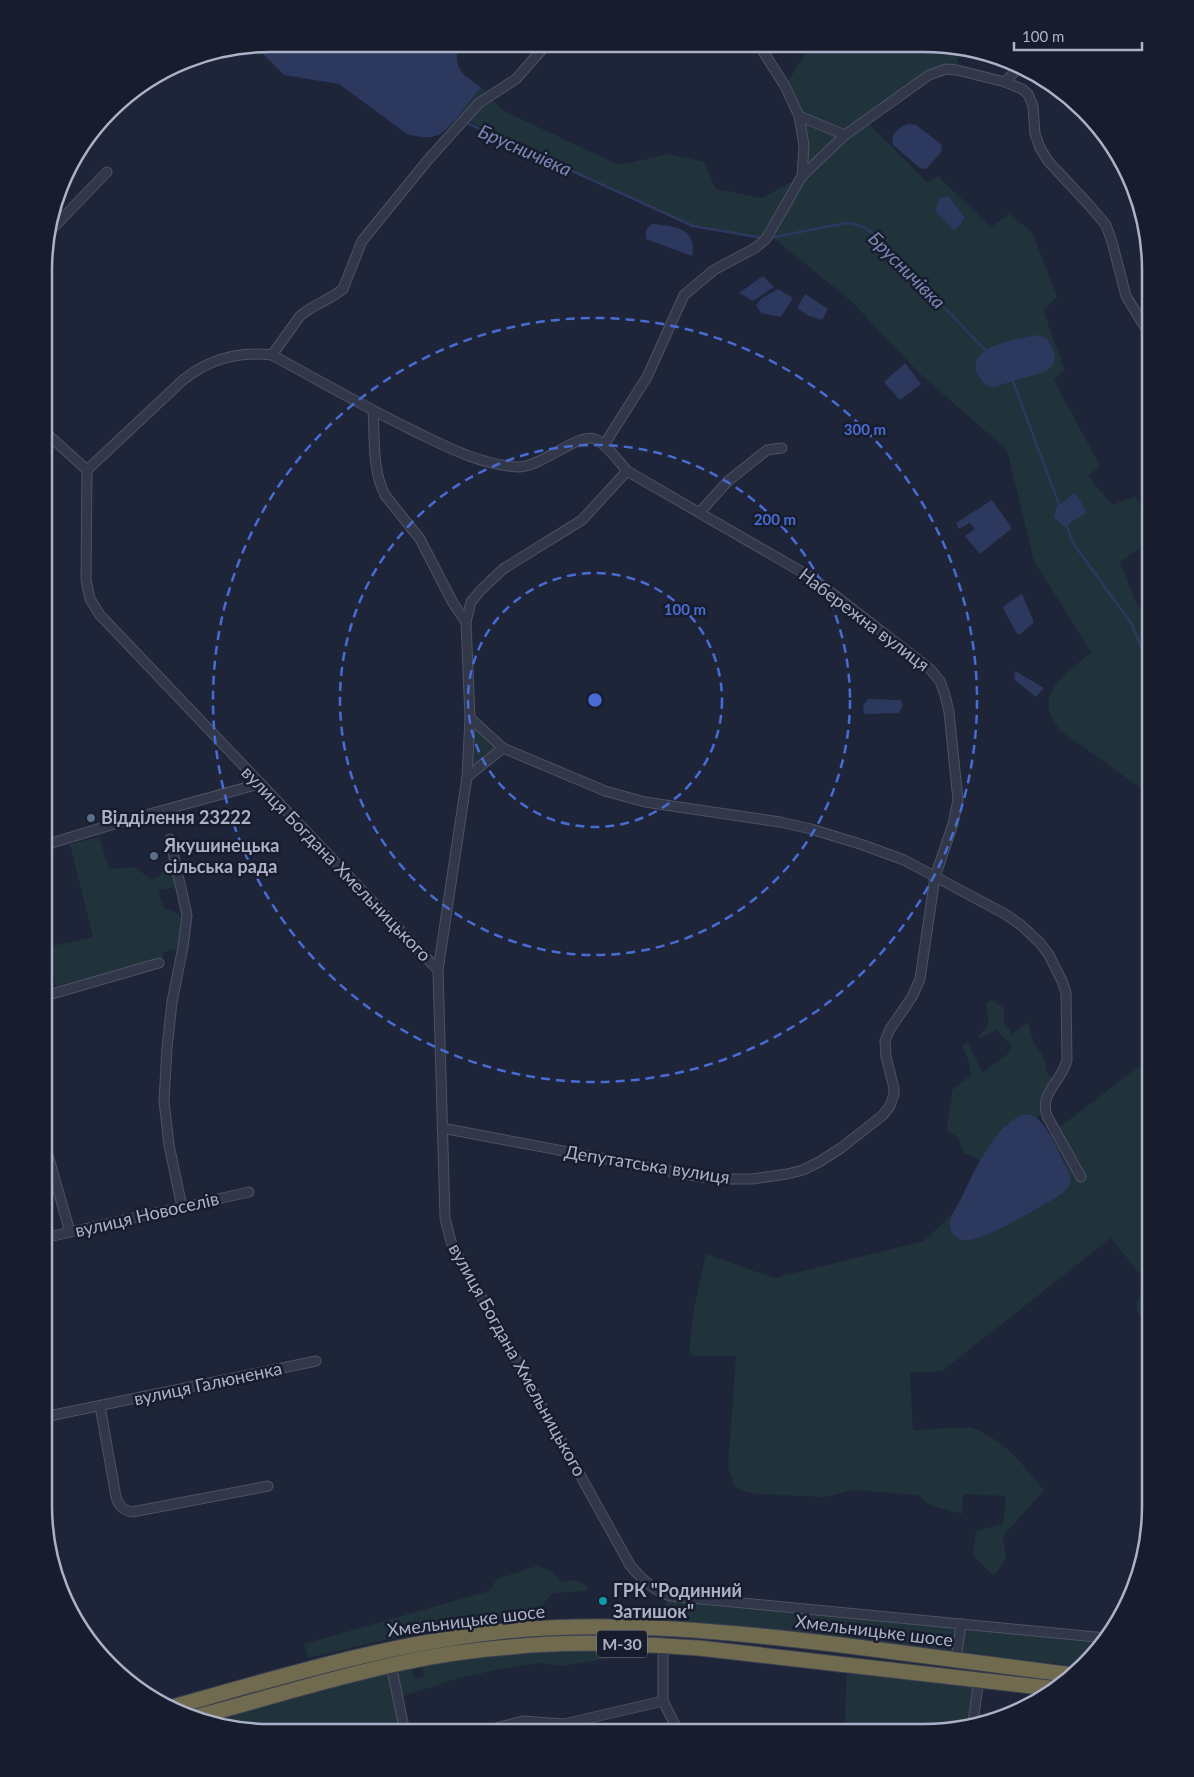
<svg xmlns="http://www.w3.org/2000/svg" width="1194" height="1777" viewBox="0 0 1194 1777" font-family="Lato,sans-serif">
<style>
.green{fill:#20323a}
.water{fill:#2d385e}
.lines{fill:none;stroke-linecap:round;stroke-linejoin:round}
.stream{stroke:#2d385e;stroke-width:2.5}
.street-casing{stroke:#4d5265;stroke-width:11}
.highway-casing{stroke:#3a3f51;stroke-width:17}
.street{stroke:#32374a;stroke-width:9}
.highway{stroke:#706a4e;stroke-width:15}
.ring{fill:none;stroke:#486cd3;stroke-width:2.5;stroke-dasharray:9 6}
.service-dot{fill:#5c6f8a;stroke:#181d2e;stroke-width:2}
.culture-dot{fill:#0f9aa8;stroke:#181d2e;stroke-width:2}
.labels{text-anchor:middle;stroke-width:5;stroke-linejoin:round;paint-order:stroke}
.shield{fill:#181d2e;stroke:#808599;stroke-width:1}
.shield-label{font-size:16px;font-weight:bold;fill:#acb1c7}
.street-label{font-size:18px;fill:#acb1c7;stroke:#181d2e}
.poi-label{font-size:18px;font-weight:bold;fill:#acb1c7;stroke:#181d2e;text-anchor:start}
.water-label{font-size:19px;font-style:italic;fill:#7a87b6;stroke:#181d2e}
.rim{fill:none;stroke:#acb1c7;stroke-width:2.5}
.centre{fill:#486cd3;stroke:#181d2e;stroke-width:2.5}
.ring-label{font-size:15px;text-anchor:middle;font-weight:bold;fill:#486cd3;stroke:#181d2e;stroke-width:5;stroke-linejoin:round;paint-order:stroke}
</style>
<rect width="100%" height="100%" fill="#1e2539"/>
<!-- green -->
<g class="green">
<path d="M811 45 957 47 959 53 957 70 946 69 866 121 928 183 938 176 991 227 1009 214 1032 232 1057 297 1043 310 1065 370 1054 380 1100 466 1088 476 1112 505 1136 496 1150 528V541L1120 562 1136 603 1150 620V795L1060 730C1030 694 1065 676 1091 652L1034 561 1007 450 919 373 851 301 771 236 766 239 693 226 458 116 481 87 504 111 619 165 669 154 704 162 716 189 762 198 802 176 804 145 785 86Z"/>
<path d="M470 718 503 748 467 777Z"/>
<path d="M99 837 109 869 135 867 150 879H156L162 874 161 863 170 859 176 887 160 890 159 897 164 908 175 912 182 917 180 948 164 952 162 959 56 987 48 947 93 937 70 844Z"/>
<path d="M992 1000 1004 1008V1022L1012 1034 1028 1022 1033 1041 1044 1058 1047 1072 1053 1080 1042 1097 1040 1115 1037 1119 1031 1115 1007 1123 980 1160 964 1153 958 1137 947 1131C947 1117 952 1104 952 1090L971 1075 967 1057 962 1045 968 1042 982 1073 1009 1053 1011 1045 996 1030 980 1038 978 1037 989 1024 986 1003Z"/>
<path d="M1150 1056V1327C1131 1309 1135 1304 1147 1283L1111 1238 942 1371 910 1373 913 1430C926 1430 960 1426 971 1428 1003 1437 1024 1467 1044 1490L1003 1536 1006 1559 994 1576 973 1555 976 1531 1003 1524 1006 1496 963 1494 962 1514 930 1505 918 1495 853 1490 826 1497 756 1494 740 1490 734 1485 728 1467 736 1356H695L691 1355 689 1351 694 1308 706 1254 774 1278 924 1241 954 1212 953 1221 975 1239 991 1233 1062 1194C1079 1178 1058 1151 1049 1135L1140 1066Z"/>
<path d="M537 1566 552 1571 561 1582 574 1580 587 1585V1591L552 1593 540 1608 520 1618 401 1636 308 1658 304 1644 489 1591 497 1579Z"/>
<path d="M670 1596 1107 1638 1080 1667 957 1651 660 1621V1613Z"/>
<path d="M543 1651 614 1652 613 1658 562 1666 540 1663 500 1669 456 1679 400 1697 395 1672 411 1668 415 1679 425 1676 422 1666 446 1662Z"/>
<path d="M847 1669 978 1684 973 1723 924 1733H848L845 1724Z"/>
<path d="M392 1672 405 1732H384L382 1723 345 1732 241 1731 206 1722Z"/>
</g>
<!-- water -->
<g class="water">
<path d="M270 44H458C454 69 461 74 481 87 472 98 450 130 438 135 428 139 418 137 407 134L339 84 284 75 255 46Z"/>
<path d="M908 124 916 125 941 144 942 151 926 169 920 168 893 145C890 134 899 127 908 124Z"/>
<path d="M940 197H949L965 218 955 231 935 211Z"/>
<path d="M652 224C673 226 698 227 692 256L646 239V230Z"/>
<path d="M763 276 774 287 753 301 739 293Z"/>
<path d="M778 289 793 298 781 317 761 313 756 305 762 298Z"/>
<path d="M805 294 828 309 822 320 809 316 797 308Z"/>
<path d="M1039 335 1047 339C1066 367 1047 372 1023 378 1013 381 1003 385 993 387 984 386 982 381 978 375 963 345 1021 338 1039 335Z"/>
<path d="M905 363 921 384 900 400 884 382Z"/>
<path d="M1075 493 1087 512 1064 527 1054 517 1056 507Z"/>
<path d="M992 500 1012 528 980 554 965 536 975 529 970 523 959 529 956 523Z"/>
<path d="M1022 594 1033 620V623L1019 635 1016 632 1003 608 1004 606Z"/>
<path d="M1015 671 1044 688 1036 697 1014 679Z"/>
<path d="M868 699 901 700 903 705 899 713 864 714 863 706Z"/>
<path d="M1023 1115C1025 1115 1028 1115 1031 1115 1047 1120 1062 1160 1070 1175 1071 1183 1069 1188 1062 1194 1042 1205 984 1243 963 1240 955 1239 949 1231 950 1224 950 1216 957 1206 961 1199 973 1174 994 1124 1023 1115Z"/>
</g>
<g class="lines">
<!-- stream -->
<g class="stream">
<path d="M465 122 693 226 763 238"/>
<path d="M769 238 846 223C857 223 865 227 874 234L988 353"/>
<path d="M1012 379 1060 507"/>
<path d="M1066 524 1073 543 1131 623 1150 666"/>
</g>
<defs>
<g id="street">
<path d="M759 45 785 86 799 116 845 135"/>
<path d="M1005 82 1020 66"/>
<path d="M802 176 845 135 929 75 946 69 957 70 1005 82 1022 89 1028 94 1033 106 1035 134 1040 148 1048 161 1089 205 1106 225 1112 242 1126 296 1150 335"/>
<path d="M48 233 107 172"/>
<path d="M272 355 300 316C313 304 330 300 343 289L362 241 427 161 479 103 516 79 546 45"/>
<path d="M373 411C375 439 372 470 385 495L420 539 453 603 466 622"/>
<path d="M45 432 87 470 86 580 90 599 100 615 438 970 445 1218 451 1242 630 1565C641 1579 653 1590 670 1596L1107 1638"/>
<path d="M604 445 647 377 684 295 714 270 755 248 766 239 802 176 804 145 799 116"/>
<path d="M87 470 183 380C209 359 239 351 272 355 318 380 363 406 410 429 445 446 478 464 517 467 541 468 578 432 595 439 607 444 618 461 627 471L814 579 930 669 940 681 945 695 949 712 958 800 953 824 935 877 920 979 912 997 890 1029 885 1041 886 1057 894 1088V1094L890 1106 883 1115 841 1148 819 1162 803 1170 787 1174 752 1179H719L696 1176 442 1128"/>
<path d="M700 512 728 481 767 450 782 448"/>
<path d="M470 718 503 748 605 791 645 802 780 822 811 829 863 845 904 860 1005 914 1021 925 1040 943 1049 955 1062 981 1066 993 1067 1060C1062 1082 1039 1092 1047 1116L1081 1177"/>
<path d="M467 777 503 748"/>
<path d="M170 839 187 915 183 947 172 1002 167 1048 164 1101 169 1145 182 1207"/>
<path d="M45 845 131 819 259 784"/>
<path d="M438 970 467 777 470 718 466 622 471 602 480 591 503 569 582 520 627 471"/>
<path d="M45 996 159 963"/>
<path d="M44 1141 70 1232"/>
<path d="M44 1238 249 1192"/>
<path d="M100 1406 116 1497C119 1506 123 1510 132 1512L268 1486"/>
<path d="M44 1417 316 1361"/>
<path d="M663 1646V1701L679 1733"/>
<path d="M956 1660 961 1624"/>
<path d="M391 1665 405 1732"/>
<path d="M973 1723 981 1663"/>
<path d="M480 1732 523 1721 564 1724 663 1701"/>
</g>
<g id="highway">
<path d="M169 1708C280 1677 390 1643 505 1631 620 1620 735 1632 849 1646 924 1656 998 1665 1073 1675"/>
<path d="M192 1718C262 1700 330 1678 401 1663 437 1655 473 1650 510 1647 572 1640 636 1644 699 1648L1058 1689"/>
</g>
</defs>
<!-- street casing -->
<use href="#street" class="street-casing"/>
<!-- highway casing -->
<use href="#highway" class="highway-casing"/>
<!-- street -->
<use href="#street" class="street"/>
<!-- highway -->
<use href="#highway" class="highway"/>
</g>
<!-- distance rings -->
<g class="ring">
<circle cx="595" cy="700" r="127"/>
<circle cx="595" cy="700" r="255"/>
<circle cx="595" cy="700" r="382"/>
</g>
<!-- markers -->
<g class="service-dot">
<circle cx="91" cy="818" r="5"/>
<circle cx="154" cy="856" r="5"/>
</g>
<circle class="culture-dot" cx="603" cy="1601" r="5"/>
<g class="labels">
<!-- shield labels -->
<rect class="shield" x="597" y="1630.5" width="50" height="27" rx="4"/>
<g class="shield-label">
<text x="622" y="1650">М-30</text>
</g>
<!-- street labels -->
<g class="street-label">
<text transform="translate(864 620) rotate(37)" y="6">Набережна вулиця</text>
<text transform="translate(336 864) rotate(46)" y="6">вулиця Богдана Хмельницького</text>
<text transform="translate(647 1165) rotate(9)" y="6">Депутатська вулиця</text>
<text transform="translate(147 1215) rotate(-13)" y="6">вулиця Новоселів</text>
<text transform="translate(517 1360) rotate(61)" y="6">вулиця Богдана Хмельницького</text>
<text transform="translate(208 1384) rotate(-12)" y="6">вулиця Галюненка</text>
<text transform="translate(466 1621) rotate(-7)" y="6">Хмельницьке шосе</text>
<text transform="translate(874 1631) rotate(7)" y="6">Хмельницьке шосе</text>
</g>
<!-- poi labels -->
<g class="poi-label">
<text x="101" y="824">Відділення 23222</text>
<text x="164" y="852">Якушинецька<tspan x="164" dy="21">сільська рада</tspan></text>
<text x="613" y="1597">ГРК "Родинний<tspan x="613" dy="21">Затишок"</tspan></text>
</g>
<!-- water labels -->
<g class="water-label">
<text transform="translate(525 150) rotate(24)" y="7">Брусничівка</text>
<text transform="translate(907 270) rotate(45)" y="7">Брусничівка</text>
</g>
</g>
<!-- crop -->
<path d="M0 0H1194V1777H0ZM270 52H924A218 218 0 0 1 1142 270V1506A218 218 0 0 1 924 1724H270A218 218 0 0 1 52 1506V270A218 218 0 0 1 270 52Z" fill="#181d2e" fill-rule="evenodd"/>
<path class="rim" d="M270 52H924A218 218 0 0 1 1142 270V1506A218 218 0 0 1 924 1724H270A218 218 0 0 1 52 1506V270A218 218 0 0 1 270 52Z"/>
<circle cx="595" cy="700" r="8" class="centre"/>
<g class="ring-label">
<text x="865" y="435">300 m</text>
<text x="775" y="525">200 m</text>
<text x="685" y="615">100 m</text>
</g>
<!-- scale -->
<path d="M1014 42v8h128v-8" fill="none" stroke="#acb1c7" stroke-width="2.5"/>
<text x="1022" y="42" font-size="15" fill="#acb1c7" stroke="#181d2e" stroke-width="4" paint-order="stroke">100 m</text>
</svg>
